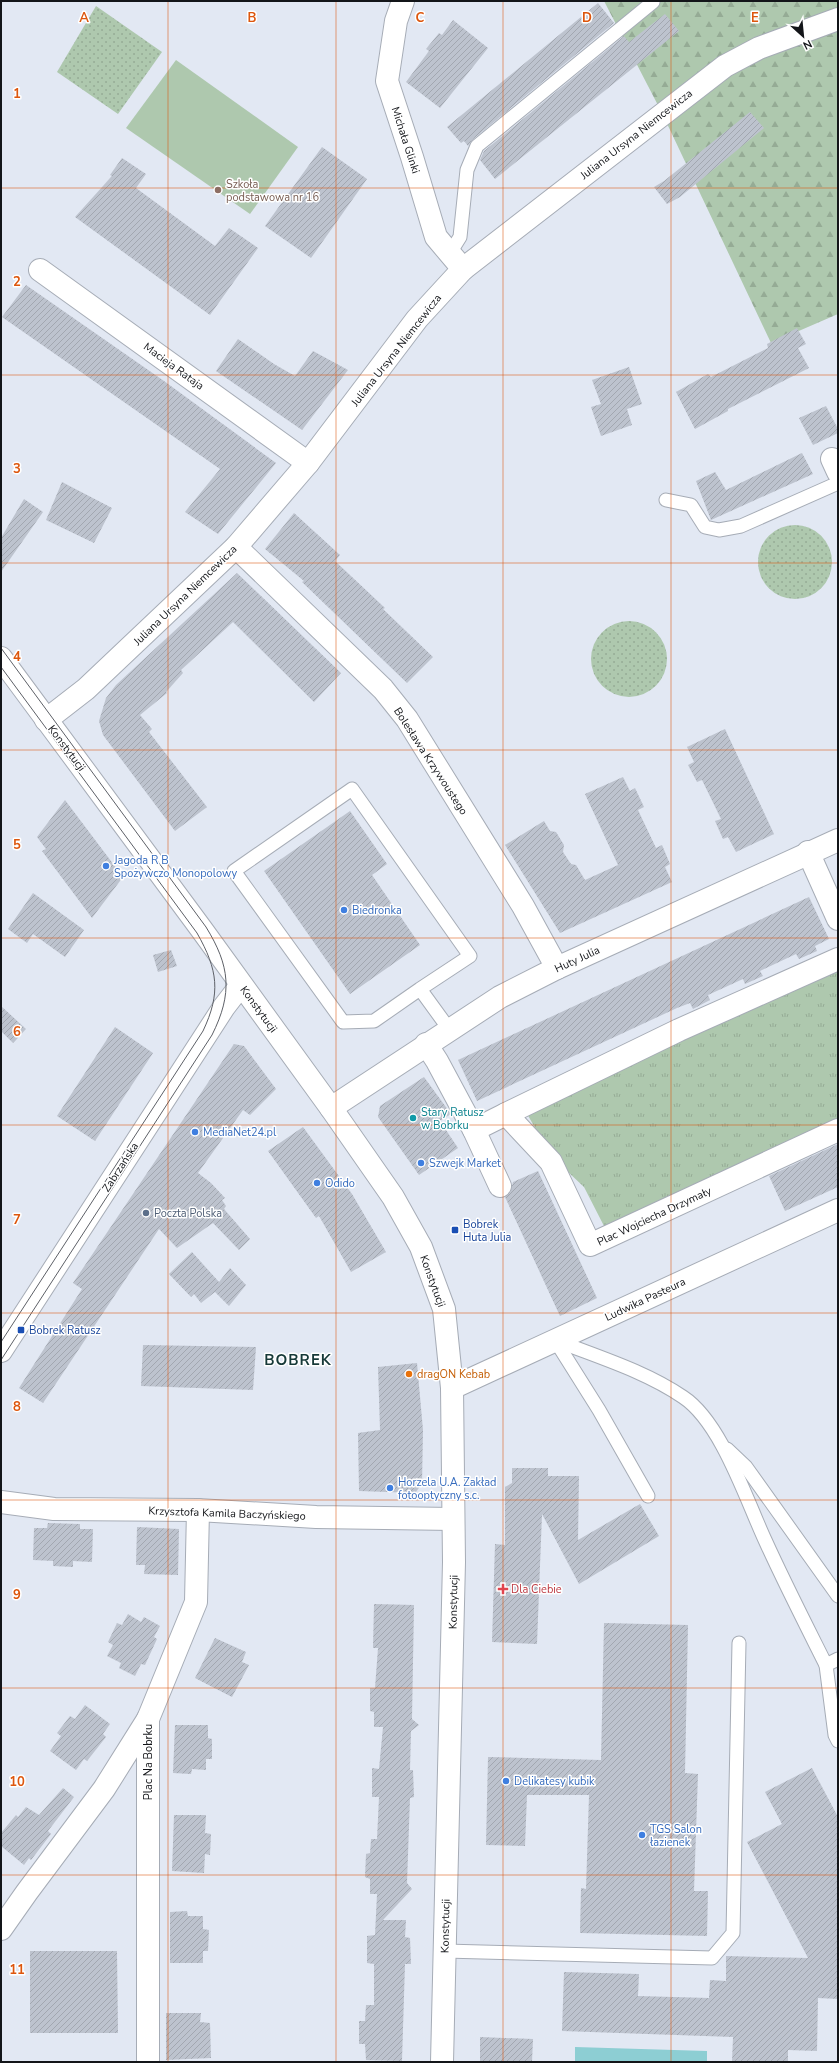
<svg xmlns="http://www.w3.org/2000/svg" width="839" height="2063" viewBox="0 0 839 2063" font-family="'Nunito Sans',sans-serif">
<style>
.grass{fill:url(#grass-tufts)}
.forest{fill:url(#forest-firs)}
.park{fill:url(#park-dots)}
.garden{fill:#aec8ae}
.water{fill:#8dced3}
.building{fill:url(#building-hatch)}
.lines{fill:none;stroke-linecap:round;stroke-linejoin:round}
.service-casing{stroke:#a6acb6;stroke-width:15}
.minor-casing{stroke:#a6acb6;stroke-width:24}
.tertiary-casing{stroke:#a6acb6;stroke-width:24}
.service{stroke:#fff;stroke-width:13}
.minor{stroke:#fff;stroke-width:22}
.tertiary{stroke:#fff;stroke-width:22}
.tram{stroke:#5d6067;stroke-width:1}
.grid{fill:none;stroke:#dd560d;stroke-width:1;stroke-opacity:0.55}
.education-dot{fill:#8d6e63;stroke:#fff;stroke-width:1.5}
.shop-dot{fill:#3f7fe0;stroke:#fff;stroke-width:1.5}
.culture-dot{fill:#0f9aa8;stroke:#fff;stroke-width:1.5}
.service-dot{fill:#5c6f8a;stroke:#fff;stroke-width:1.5}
.transit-dot{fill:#1a4fb4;stroke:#fff;stroke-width:1.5}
.food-dot{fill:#e8710a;stroke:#fff;stroke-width:1.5}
.health-dot{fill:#e0444e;stroke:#fff;stroke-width:1.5}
.labels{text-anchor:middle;stroke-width:3;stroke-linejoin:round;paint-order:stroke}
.street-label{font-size:11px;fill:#131519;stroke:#fff}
.education-label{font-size:11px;fill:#785e54;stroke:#fff;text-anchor:start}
.shop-label{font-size:11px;fill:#366cbe;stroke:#fff;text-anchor:start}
.culture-label{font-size:11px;fill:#0d838f;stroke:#fff;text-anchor:start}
.service-label{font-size:11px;fill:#4e5e75;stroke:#fff;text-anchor:start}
.transit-label{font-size:11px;fill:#164399;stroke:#fff;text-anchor:start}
.food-label{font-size:11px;fill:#c56008;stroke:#fff;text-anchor:start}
.health-label{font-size:11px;fill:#be3a42;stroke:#fff;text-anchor:start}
.district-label{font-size:15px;font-weight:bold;letter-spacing:1px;fill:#163938;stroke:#fff}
.grid-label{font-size:13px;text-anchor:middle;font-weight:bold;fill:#dd560d;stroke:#fff;stroke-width:3;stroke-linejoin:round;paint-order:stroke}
</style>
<defs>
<pattern id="grass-tufts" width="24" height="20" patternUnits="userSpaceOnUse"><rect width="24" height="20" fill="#aec8ae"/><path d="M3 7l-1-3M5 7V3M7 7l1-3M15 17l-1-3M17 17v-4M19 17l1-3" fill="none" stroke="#95ab95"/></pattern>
<pattern id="forest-firs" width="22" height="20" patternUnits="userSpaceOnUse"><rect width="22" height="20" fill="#aec8ae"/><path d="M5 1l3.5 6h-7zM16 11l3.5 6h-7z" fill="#95ab95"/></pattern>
<pattern id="park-dots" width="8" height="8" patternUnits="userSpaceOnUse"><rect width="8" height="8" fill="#aec8ae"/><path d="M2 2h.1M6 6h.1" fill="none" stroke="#95ab95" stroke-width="1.8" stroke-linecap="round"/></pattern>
<pattern id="building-hatch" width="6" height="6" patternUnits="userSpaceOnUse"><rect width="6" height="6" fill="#bdc3ce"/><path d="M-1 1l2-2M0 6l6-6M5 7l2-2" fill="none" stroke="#a2a7b0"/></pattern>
</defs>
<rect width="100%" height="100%" fill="#e2e8f3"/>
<!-- grass -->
<path class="grass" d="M838 967V1118L604 1226 584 1187 551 1156 526 1112Z"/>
<!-- forest -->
<path class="forest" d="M604 1H838V314L771 343 662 113Z"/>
<!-- park -->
<g class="park">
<path d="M96 6 162 52 118 114 57 72Z"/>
<circle cx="795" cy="562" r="37"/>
<circle cx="629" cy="659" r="38"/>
</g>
<!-- garden -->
<path class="garden" d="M176 60 298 147 250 214 126 128Z"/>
<!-- water -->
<path class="water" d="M575 2047 707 2051V2062H575Z"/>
<!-- building -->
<g class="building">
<path d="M598 3 614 23 472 140 468 146 464 141 461 143 447 127Z"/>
<path d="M665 14 679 31 495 179 480 160 484 151 624 36 629 42Z"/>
<path d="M453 20 488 48 440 108 406 82 429 51 426 49 439 33 442 35Z"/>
<path d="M750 112 764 128 680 197 667 204 654 187 664 181Z"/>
<path d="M322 147 367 179 311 258 265 226Z"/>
<path d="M122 158 146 174 136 188 215 246 229 228 258 248 210 315 75 217 112 176 110 175Z"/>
<path d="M26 285 164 381 276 463 218 534 185 512 220 469 2 317Z"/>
<path d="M797 328 806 344 798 348 809 368 728 409V411L695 429 676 392 708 374 711 377 768 348 767 344Z"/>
<path d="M238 339 274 364 295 376 313 351 348 370 302 430 216 371Z"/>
<path d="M629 367 642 404 627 409 632 425 601 436 591 407 601 404 592 380Z"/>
<path d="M826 406 838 429V433L813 445 799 418Z"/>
<path d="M802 453 813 474 711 520 696 481 715 472 726 490Z"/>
<path d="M62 482 112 508 94 543 46 520Z"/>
<path d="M24 499 43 512 1 572V538Z"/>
<path d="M294 513 340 555 335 561 385 608 383 609 433 657 407 683 302 582 304 581 265 549Z"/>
<path d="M237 573 341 673 314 702 233 622 181 670 183 673 166 692 167 693 140 715 152 729 149 732 207 807 175 831 103 735 99 721 106 698 116 685Z"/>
<path d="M725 729 774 834 736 852 728 837 723 839 715 821 721 819 702 780 697 782 688 765 694 762 687 747Z"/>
<path d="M623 777 630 791 635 788 644 807 638 810 656 848 662 845 670 864 665 867 672 882 560 933 505 845 544 821 550 831 556 832 564 845 563 852 571 864 576 865 585 880 618 865 585 794Z"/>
<path d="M65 800 123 877 92 918 42 851 46 849 37 837Z"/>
<path d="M350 811 387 864 372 875 420 945 350 994 264 871Z"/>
<path d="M33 893 84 930 65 957 33 934 27 943 8 929Z"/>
<path d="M809 897 829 939 815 946 817 951 799 959 796 954 760 971 763 976 745 984 743 979 708 995 710 1000 693 1009 690 1003 677 1008 477 1101 458 1060Z"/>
<path d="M171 950 177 966 158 972 153 955Z"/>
<path d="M1 1006 26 1029 13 1043 1 1031Z"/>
<path d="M115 1027 153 1053 95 1141 57 1116Z"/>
<path d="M234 1044 244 1046 276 1089 250 1115 243 1110 198 1173 211 1183 225 1198 222 1200 226 1206 224 1209 250 1239 239 1250 213 1223 177 1248 159 1229 43 1403 19 1388 82 1289 73 1283Z"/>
<path d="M424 1077 451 1114 440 1121 458 1148 419 1175 378 1117 380 1106Z"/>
<path d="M303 1127 352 1194 386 1252 351 1272 319 1216 316 1218 268 1151Z"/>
<path d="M838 1144V1187L785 1211 769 1176Z"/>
<path d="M538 1171 597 1298 560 1316 505 1197 510 1193 513 1182Z"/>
<path d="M192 1252 219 1282 230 1268 246 1285 229 1306 215 1292 201 1303 194 1294 191 1297 169 1274Z"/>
<path d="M143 1345 256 1347 253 1390 141 1386Z"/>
<path d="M417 1363 423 1430 422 1484 415 1493 359 1491 358 1433 380 1430 378 1367Z"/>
<path d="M512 1468H548V1476H579L578 1540 640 1504 659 1536 579 1584 542 1514 537 1644 492 1642 495 1544 505 1545V1487L512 1483Z"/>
<path d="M48 1523 80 1524V1529H93L92 1562 73 1561V1567L53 1566V1561L33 1560 34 1528H47Z"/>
<path d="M137 1527 179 1529 178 1575 144 1574 145 1565H136Z"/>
<path d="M374 1604 414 1605 412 1719 419 1725 411 1731 410 1770H413L414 1797 410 1798 407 1883 412 1889 383 1920H406L405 1937 410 1938 411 1964H405L402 2061 366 2060 365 2044H359V2021H365L366 2005H374V1964L367 1963V1936L375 1935 377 1894H370V1879L365 1877 366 1854 370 1853 371 1839H377L379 1797H372V1768L379 1769 383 1727H374V1712L370 1711V1688H375L378 1648H373Z"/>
<path d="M128 1614 141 1622 144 1617 160 1626 154 1637 157 1639 145 1665 141 1664 135 1676 119 1668 121 1663 107 1656 113 1645 108 1642 117 1623 122 1625Z"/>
<path d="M604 1623 688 1625 685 1773 698 1774 694 1891H708L707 1936 580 1933 581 1888 586 1889 589 1795H527L525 1846 486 1845 488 1757 601 1760Z"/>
<path d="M215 1638 246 1652 242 1662 249 1665 232 1697 195 1678Z"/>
<path d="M85 1705 110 1724 103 1734 106 1737 87 1761 84 1759 76 1770 50 1751 61 1736 57 1733 70 1716 75 1719Z"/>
<path d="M175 1725H208V1738L212 1739V1759H206V1770L192 1769 191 1774 173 1773Z"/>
<path d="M812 1768 838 1817V1999L818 1998 817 2051 788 2050V2062H732L733 2037 562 2031 564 1972 639 1974 638 1996 709 1998 710 1980 726 1981V1956L808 1958 747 1842 782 1824 765 1792Z"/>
<path d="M63 1788 74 1797 48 1831 51 1834 31 1860 29 1858 24 1865 1 1846V1833L16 1815 18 1817 26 1807 39 1815Z"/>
<path d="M174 1815H206L205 1833 211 1834 210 1855 205 1854 204 1873 172 1871Z"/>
<path d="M187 1911 188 1916H203V1929L209 1930 208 1951H203V1963H170V1912Z"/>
<path d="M30 1951H117L118 2033H30Z"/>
<path d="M166 2013H201L200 2022 210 2023 211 2058 166 2060Z"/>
<path d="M480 2037 533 2039 532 2062H480Z"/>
</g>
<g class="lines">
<defs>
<g id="service">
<path d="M450 253 460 237 467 170 477 146 653 2"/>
<path d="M666 500 691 505 705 527 719 530 741 526 838 483"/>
<path d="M420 989 470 956 352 789 234 871 343 1022 374 1021 420 989 449 1029"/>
<path d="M555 1340C598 1357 645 1371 683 1397 721 1422 746 1499 765 1540 784 1582 805 1623 826 1665L838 1659"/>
<path d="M555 1340 599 1410 648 1496"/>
<path d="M727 1449 746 1467 838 1596"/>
<path d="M826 1665 835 1735 838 1741"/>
<path d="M445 1951 712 1958 733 1933 739 1643"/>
</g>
<g id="minor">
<path d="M403 1 396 21 387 81 412 157 436 237 463 269"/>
<path d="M40 270 308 463"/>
<path d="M832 459 838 472"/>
<path d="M236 547 383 689 407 719 523 906 557 968"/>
<path d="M46 720 86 689 236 547 308 463 417 319 463 269 725 66 759 48 838 19"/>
<path d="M808 852 838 919"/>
<path d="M838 959 679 1030 506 1114 551 1162 590 1245 838 1130"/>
<path d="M426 1044 437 1061 474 1130 506 1114"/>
<path d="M331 1108 500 997 557 968 838 840"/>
<path d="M474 1130 500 1186"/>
<path d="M452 1388 838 1210"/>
<path d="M1 1502 54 1509 198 1510 316 1517 453 1519"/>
<path d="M1 1929 27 1892 104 1789 148 1719 196 1602 198 1510"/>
<path d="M148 2062V1719"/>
</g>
<g id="tertiary">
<path d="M1 658 202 930 331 1108 393 1197 421 1247 444 1309 452 1388 454 1562 442 2062"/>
<path d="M1 1351 224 1007 241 985"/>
</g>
</defs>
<!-- service casing -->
<use href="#service" class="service-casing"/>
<!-- minor casing -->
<use href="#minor" class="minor-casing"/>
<!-- tertiary casing -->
<use href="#tertiary" class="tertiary-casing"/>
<!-- service -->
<use href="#service" class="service"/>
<!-- minor -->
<use href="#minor" class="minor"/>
<!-- tertiary -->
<use href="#tertiary" class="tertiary"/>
<!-- tram -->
<g class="tram">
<path d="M1 648 206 927C230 966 233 993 212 1035L1 1360"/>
<path d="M1 667 197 933C218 970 221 993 203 1031L1 1342"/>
</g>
</g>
<!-- grid -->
<path class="grid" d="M168 1V2062M336 1V2062M503 1V2062M671 1V2062M1 188H838M1 375H838M1 563H838M1 750H838M1 938H838M1 1125H838M1 1313H838M1 1500H838M1 1688H838M1 1875H838"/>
<!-- markers -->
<circle class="education-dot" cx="218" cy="190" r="4"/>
<g class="shop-dot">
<circle cx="106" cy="866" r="4"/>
<circle cx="344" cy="910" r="4"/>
<circle cx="195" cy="1132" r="4"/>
<circle cx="421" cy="1163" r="4"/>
<circle cx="317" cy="1183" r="4"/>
<circle cx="390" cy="1488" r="4"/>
<circle cx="506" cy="1781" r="4"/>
<circle cx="642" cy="1835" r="4"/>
</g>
<circle class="culture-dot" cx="413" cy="1118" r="4"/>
<circle class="service-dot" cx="146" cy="1213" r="4"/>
<g class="transit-dot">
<rect x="451" y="1226" width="8" height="8" rx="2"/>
<rect x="17" y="1326" width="8" height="8" rx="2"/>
</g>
<circle class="food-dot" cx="409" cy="1374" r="4"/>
<path class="health-dot" d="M501 1583h4v4h4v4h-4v4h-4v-4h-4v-4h4z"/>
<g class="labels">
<!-- street labels -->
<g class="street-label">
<text transform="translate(636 134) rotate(-38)" y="4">Juliana Ursyna Niemcewicza</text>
<text transform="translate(406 140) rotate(72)" y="4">Michała Glinki</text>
<text transform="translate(396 350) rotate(-52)" y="4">Juliana Ursyna Niemcewicza</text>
<text transform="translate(174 366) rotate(36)" y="4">Macieja Rataja</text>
<text transform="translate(185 595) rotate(-44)" y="4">Juliana Ursyna Niemcewicza</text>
<text transform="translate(67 748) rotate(53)" y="4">Konstytucji</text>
<text transform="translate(431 761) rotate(57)" y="4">Bolesława Krzywoustego</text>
<text transform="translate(577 959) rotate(-25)" y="4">Huty Julia</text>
<text transform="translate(259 1009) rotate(54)" y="4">Konstytucji</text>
<text transform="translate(120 1167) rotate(-57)" y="4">Zabrzańska</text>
<text transform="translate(654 1216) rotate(-25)" y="4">Plac Wojciecha Drzymały</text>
<text transform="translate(433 1281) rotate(70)" y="4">Konstytucji</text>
<text transform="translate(645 1299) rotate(-25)" y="4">Ludwika Pasteura</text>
<text transform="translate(227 1513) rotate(2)" y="4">Krzysztofa Kamila Baczyńskiego</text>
<text transform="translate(453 1602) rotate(-89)" y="4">Konstytucji</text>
<text transform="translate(148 1762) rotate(-90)" y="4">Plac Na Bobrku</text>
<text transform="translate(445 1926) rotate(-89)" y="4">Konstytucji</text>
</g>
<!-- education labels -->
<g class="education-label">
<text x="226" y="188">Szkoła<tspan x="226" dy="13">podstawowa nr 16</tspan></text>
</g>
<!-- shop labels -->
<g class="shop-label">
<text x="114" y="864">Jagoda R B<tspan x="114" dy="13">Spożywczo Monopolowy</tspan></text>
<text x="352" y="914">Biedronka</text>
<text x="203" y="1136">MediaNet24.pl</text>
<text x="429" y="1167">Szwejk Market</text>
<text x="325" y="1187">Odido</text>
<text x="398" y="1486">Horzela U.A. Zakład<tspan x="398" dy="13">fotooptyczny s.c.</tspan></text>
<text x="514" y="1785">Delikatesy kubik</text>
<text x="650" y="1833">TGS Salon<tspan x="650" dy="13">łazienek</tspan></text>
</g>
<!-- culture labels -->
<g class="culture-label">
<text x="421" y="1116">Stary Ratusz<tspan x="421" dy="13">w Bobrku</tspan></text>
</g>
<!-- service labels -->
<g class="service-label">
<text x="154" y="1217">Poczta Polska</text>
</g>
<!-- transit labels -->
<g class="transit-label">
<text x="463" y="1228">Bobrek<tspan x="463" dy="13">Huta Julia</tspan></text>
<text x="29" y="1334">Bobrek Ratusz</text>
</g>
<!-- food labels -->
<g class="food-label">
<text x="417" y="1378">dragON Kebab</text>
</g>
<!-- health labels -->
<g class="health-label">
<text x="511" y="1593">Dla Ciebie</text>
</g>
<!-- district labels -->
<g class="district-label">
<text x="298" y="1365">BOBREK</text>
</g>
</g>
<g class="grid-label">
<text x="84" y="22">A</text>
<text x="252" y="22">B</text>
<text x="420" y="22">C</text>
<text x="587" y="22">D</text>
<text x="755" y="22">E</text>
<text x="17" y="98">1</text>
<text x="17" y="286">2</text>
<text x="17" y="473">3</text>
<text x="17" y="661">4</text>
<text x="17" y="849">5</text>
<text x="17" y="1036">6</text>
<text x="17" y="1224">7</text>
<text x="17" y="1411">8</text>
<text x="17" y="1599">9</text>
<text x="17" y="1786">10</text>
<text x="17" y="1974">11</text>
</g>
<!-- border -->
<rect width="839" height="2063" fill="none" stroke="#131519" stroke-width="4"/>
<!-- north arrow -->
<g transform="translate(803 36) rotate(153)" stroke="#ffffff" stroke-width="3" paint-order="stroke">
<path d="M0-3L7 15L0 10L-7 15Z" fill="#131519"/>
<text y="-6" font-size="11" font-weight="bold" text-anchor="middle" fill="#131519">N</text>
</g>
</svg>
